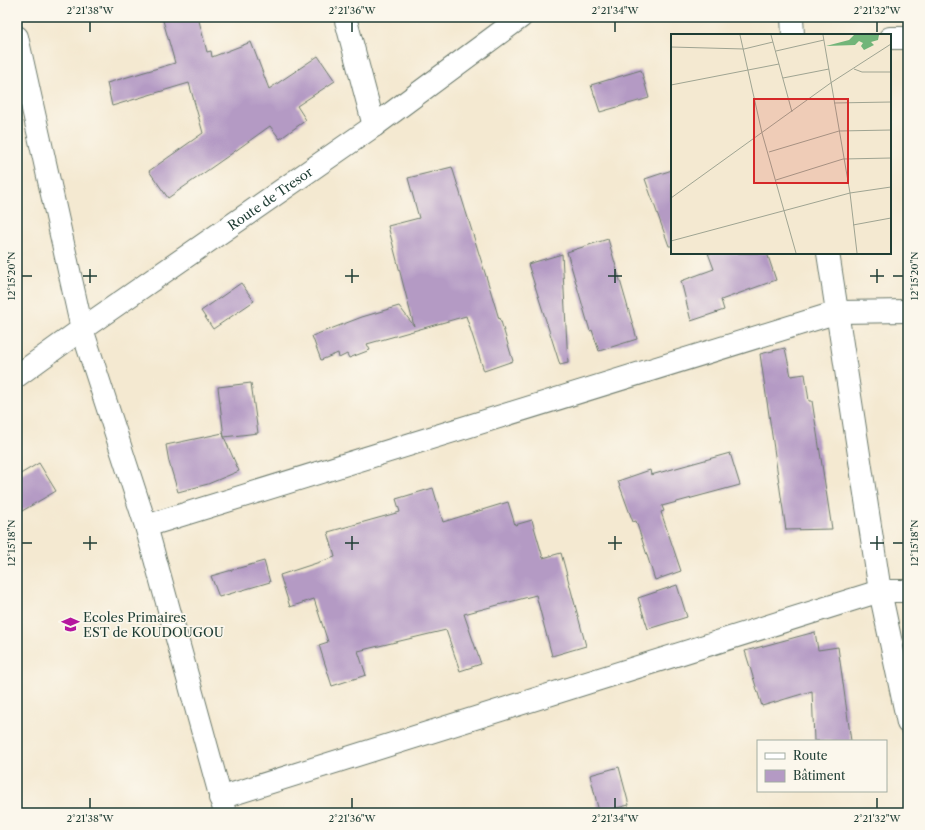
<svg xmlns="http://www.w3.org/2000/svg" width="925" height="830" viewBox="0 0 925 830" font-family="'Libre Caslon Text',serif">
<style>
.building{fill:#b49ac4}
.lines{fill:none;stroke-linecap:round;stroke-linejoin:round}
.minor-casing{stroke:#6a796b;stroke-width:24}
.minor{stroke:#fff;stroke-width:22}
.ticks{fill:none;stroke:#1f3d34;stroke-width:1.5}
.labels{text-anchor:middle;stroke-width:3.5;stroke-linejoin:round;paint-order:stroke}
.street-label{font-size:13px;fill:#1f3d34;stroke:#fbf7ec}
.poi-label{font-size:13px;fill:#1f3d34;stroke:#fbf7ec;text-anchor:start}
.inset-road{fill:none;stroke:#9fa492;stroke-width:1}
.view{fill:#d62828;fill-opacity:0.15;stroke:#d62828;stroke-width:2}
.inset-edge{fill:none;stroke:#1f3d34;stroke-width:2}
.neatline{fill:none;stroke:#1f3d34;stroke-width:1.5}
.ticks-label{font-size:10px;text-anchor:middle;fill:#1f3d34}
</style>
<rect width="100%" height="100%" fill="#fbf7ec"/>
<filter id="ink" filterUnits="userSpaceOnUse"><feTurbulence type="fractalNoise" baseFrequency=".025" numOctaves="2"/><feDisplacementMap in="SourceGraphic" scale="8" xChannelSelector="R" yChannelSelector="G"/><feConvolveMatrix kernelMatrix="1 2 1 2 8 2 1 2 1" color-interpolation-filters="sRGB"/></filter>
<filter id="wash" filterUnits="userSpaceOnUse"><feTurbulence type="fractalNoise" baseFrequency=".012" numOctaves="4" result="noise"/><feDisplacementMap in="SourceGraphic" scale="16" xChannelSelector="R" yChannelSelector="G"/><feGaussianBlur stdDeviation="0.9" result="paint"/><feColorMatrix in="noise" values="0 0 0 0 0 0 0 0 0 0 0 0 0 0 0 0 0 1.4 0 .05"/><feComposite in="paint" operator="in"/></filter>
<g filter="url(#wash)">
<rect width="100%" height="100%" fill="#f4e9d1"/>
<g id="blocks">
<!-- building -->
<g class="building">
<path d="M162 17H198L207 52 211 51 212 57 251 42 269 89 318 56 335 81 297 106 306 120 280 139 270 126 231 154 168 198 149 171 203 133 189 83 112 106 107 83 175 63Z"/>
<path d="M641 70 649 98 600 112 591 85Z"/>
<path d="M452 167 490 289 499 319 500 318 513 361 484 371 466 316 367 344 370 350 349 358 347 354 339 358 338 353 321 360 312 336 362 317 399 306 414 326 388 226 419 218 408 178Z"/>
<path d="M672 170V246H669L645 179Z"/>
<path d="M608 239 637 339 599 351 592 330 590 331 567 252Z"/>
<path d="M708 253H767L776 280 721 300 724 310 691 321 681 281 714 269Z"/>
<path d="M562 254 568 363 560 365 528 264Z"/>
<path d="M241 283 254 301 213 329 201 311Z"/>
<path d="M785 348 791 376 805 374 809 401H812L832 529 786 530 760 354Z"/>
<path d="M251 383 258 433 224 437 239 471 208 484 178 492 169 462 166 445 223 433 224 437 218 387Z"/>
<path d="M730 453 740 485 662 506 664 511 661 512 681 571 655 580 636 521 633 522 618 481 650 470 651 475Z"/>
<path d="M39 463 56 491 17 514V476Z"/>
<path d="M433 488 443 522 508 502 515 525 532 520 543 558 561 553 586 646 552 656 536 595 464 614 481 664 460 671 446 630 358 651 366 675 332 686 319 645 328 642 314 599 290 607 280 575 335 557 328 532 400 512 396 499Z"/>
<path d="M264 561 270 582 219 597 211 576Z"/>
<path d="M677 585 687 617 648 629 638 598Z"/>
<path d="M815 632 818 650 838 647 851 741H814L812 691 762 706 745 651Z"/>
<path d="M619 767 629 805 599 812 590 775Z"/>
</g>
</g>
</g>
<g filter="url(#ink)">
<use href="#blocks" fill-opacity="0" stroke="#6a796b" stroke-width="1"/>
<g class="lines">
<defs>
<g id="minor">
<path d="M345 17 374 126"/>
<path d="M792 17 793 35"/>
<path d="M17 37 82 329 146 526 225 813"/>
<path d="M890 38H908"/>
<path d="M828 253 880 591 908 723"/>
<path id="s1" d="M17 376 82 329 374 126 521 17"/>
<path d="M146 526 838 312 908 311"/>
<path d="M220 798 880 591H908"/>
</g>
</defs>
<!-- minor casing -->
<use href="#minor" class="minor-casing"/>
<!-- minor -->
<use href="#minor" class="minor"/>
</g>
</g>
<!-- ticks -->
<path class="ticks" d="M90 22V32M352 22V32M615 22V32M877 22V32M90 269V283M352 269V283M615 269V283M877 269V283M22 276H32M83 276H97M345 276H359M608 276H622M870 276H884M893 276H903M90 536V550M352 536V550M615 536V550M877 536V550M22 543H32M83 543H97M345 543H359M608 543H622M870 543H884M893 543H903M90 798V808M352 798V808M615 798V808M877 798V808"/>
<!-- icons -->
<defs>
<symbol id="school-bare" viewBox="-9 -9 18 18"><path d="M0-5L7-2L0 1L-7-2ZM-4 1L0 2.5L4 1V4Q0 6-4 4Z" fill="#b5179e" stroke="#fbf7ec" stroke-width="2.5" paint-order="stroke"/></symbol>
</defs>
<g fill-rule="evenodd">
<use href="#school-bare" x="58" y="612" width="25" height="25"/>
</g>
<g class="labels">
<!-- street labels -->
<g class="street-label">
<text dy="5" stroke="none"><textPath href="#s1" startOffset="309">Route de Tresor</textPath></text>
</g>
<!-- poi labels -->
<g class="poi-label">
<text x="83" y="622">Ecoles Primaires<tspan x="83" dy="15">EST de KOUDOUGOU</tspan></text>
</g>
</g>
<!-- overview -->
<g transform="translate(671 34)">
<rect width="220" height="220" fill="#f4e9d1"/>
<path d="M183 1H208L207 6 200 8 203 11 193 16 190 12 192 9 188 7 184 11 155 12 178 6Z" fill="#72b579"/>
<path class="inset-road" d="M69 1 91 99 125 219M100 1 121 78M152 1 179 159 186 219M0 13 73 15 102 8M105 17 153 6M183 35 191 38H220M112 44 158 35M0 51 108 30M163 69 220 68M98 118 168 97 220 96M105 146 172 125 220 124M0 164 161 48 220 10M182 191 220 184M0 207 179 159 220 153"/>
<path class="view" d="M83 65H177V149H83Z"/>
<rect width="220" height="220" class="inset-edge"/>
</g>
<!-- margin -->
<rect width="925" height="830" fill="none" stroke="#fbf7ec" stroke-width="44"/>
<!-- legend -->
<rect x="757" y="740" width="130" height="52" fill="#fbf7ec" stroke="#a3ada2"/>
<rect x="765" y="753" width="20" height="6" fill="#ffffff" stroke="#a3ada2"/>
<text x="793" y="760" font-size="12" fill="#1f3d34">Route</text>
<rect x="765" y="770" width="20" height="12" fill="#b49ac4" stroke="#a3ada2"/>
<text x="793" y="780" font-size="12" fill="#1f3d34">Bâtiment</text>
<rect x="22" y="22" width="881" height="786" class="neatline"/>
<g class="ticks-label">
<text x="90" y="14">2°21'38"W</text>
<text x="352" y="14">2°21'36"W</text>
<text x="615" y="14">2°21'34"W</text>
<text x="877" y="14">2°21'32"W</text>
<text transform="translate(11 276) rotate(-90)" y="4">12°15'20"N</text>
<text transform="translate(914 276) rotate(-90)" y="4">12°15'20"N</text>
<text transform="translate(11 543) rotate(-90)" y="4">12°15'18"N</text>
<text transform="translate(914 543) rotate(-90)" y="4">12°15'18"N</text>
<text x="90" y="822">2°21'38"W</text>
<text x="352" y="822">2°21'36"W</text>
<text x="615" y="822">2°21'34"W</text>
<text x="877" y="822">2°21'32"W</text>
</g>
</svg>
